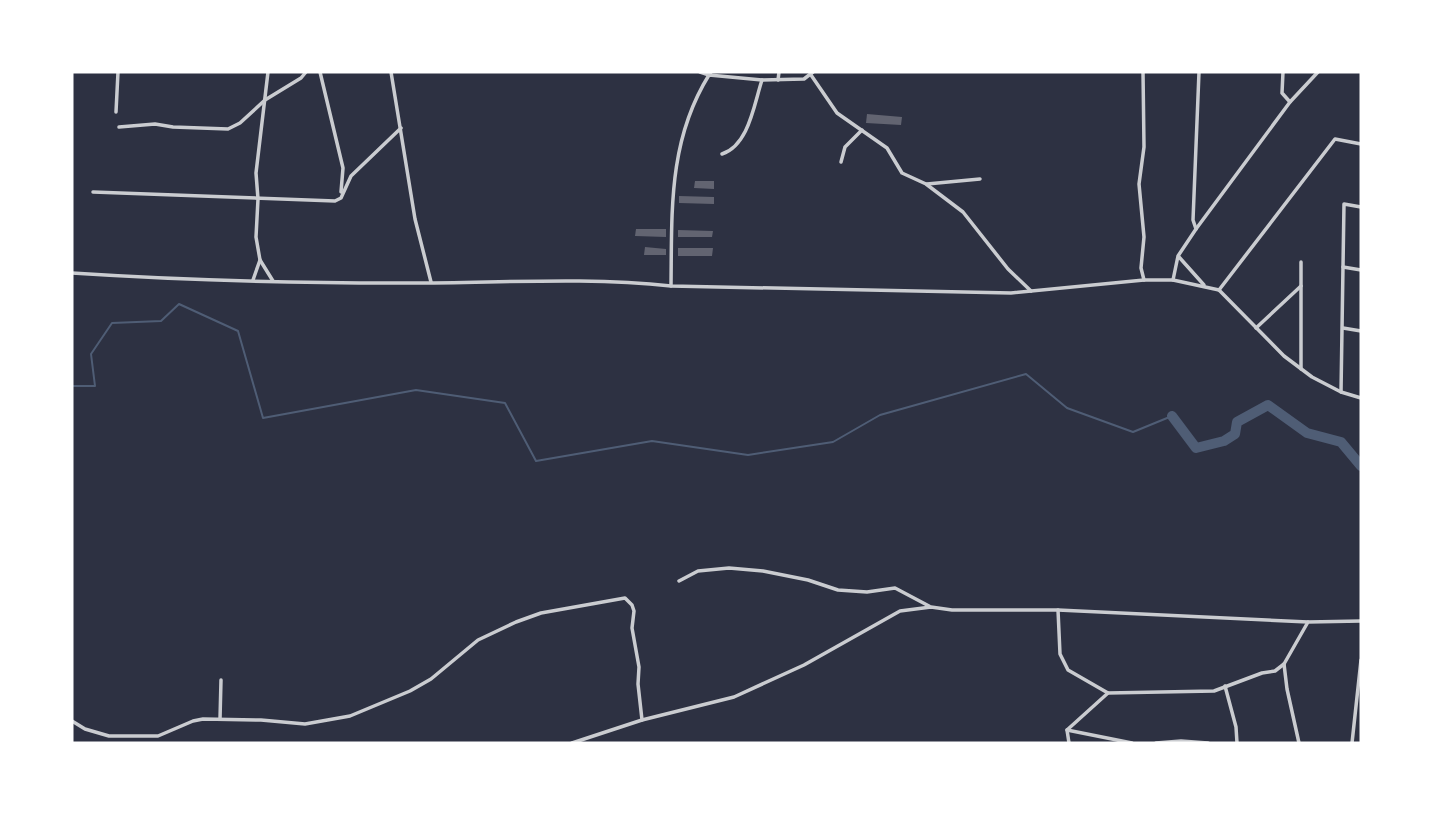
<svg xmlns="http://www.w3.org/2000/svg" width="1433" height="815" viewBox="0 0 1433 815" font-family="'Nunito Sans',sans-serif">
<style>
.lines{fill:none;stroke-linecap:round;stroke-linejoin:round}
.stream{stroke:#4f5d75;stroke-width:2}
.river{stroke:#4f5d75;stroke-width:10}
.building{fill:#626471}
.minor{stroke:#caccd0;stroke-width:3.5}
</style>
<rect width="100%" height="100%" fill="#2d3142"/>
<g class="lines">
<!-- stream -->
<path class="stream" d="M72 386H95L91 354 112 323 161 321 179 304 238 331 263 418 416 390 505 403 536 461 652 441 748 455 833 442 880 415 1026 374 1067 408 1133 432 1172 416"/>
<!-- river -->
<path class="river" d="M1172 416 1196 448 1224 441 1235 434 1237 422 1268 405 1307 433 1341 442 1361 466"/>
</g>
<!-- building -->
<g class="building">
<path d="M867 114 902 117 901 125 866 123Z"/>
<path d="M695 181H714V189L694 188Z"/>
<path d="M679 196 714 197V204L679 203Z"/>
<path d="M636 229H666V237L635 236Z"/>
<path d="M678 230 713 231 712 237H678Z"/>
<path d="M645 247 666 249V255H644Z"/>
<path d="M678 248H713L712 256H678Z"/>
</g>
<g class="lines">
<!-- minor -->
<g class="minor">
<path d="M268 72 256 173 258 199 256 237 260 260 273 281"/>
<path d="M320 72 343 168 341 192"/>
<path d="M391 72 415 219 431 282"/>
<path d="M700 72 709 75 711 72"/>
<path d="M1143 72 1144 147 1139 184 1144 237 1141 268 1144 280"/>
<path d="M1283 72 1282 93 1290 102"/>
<path d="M811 75 837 113 887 148 902 173 926 184 963 212 1008 269 1031 291"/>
<path d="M778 80 779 72"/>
<path d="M116 112 118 72"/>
<path d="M119 127 155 124 173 127 228 129 240 123 265 100 301 78 306 72"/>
<path d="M722 154C749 145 754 104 762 80"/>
<path d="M841 162 845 147 862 130"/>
<path d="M927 184 980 179"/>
<path d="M93 192 335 201 341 198 351 176 401 128"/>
<path d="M1196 229 1193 220 1199 72"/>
<path d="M1179 257 1204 285"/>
<path d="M1301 262V369"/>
<path d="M1343 267 1361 270"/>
<path d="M72 273C179 280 288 283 395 283 488 284 579 276 671 286L1011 293 1144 280H1173L1219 290 1284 356 1312 377 1341 392 1361 398"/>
<path d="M253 280 260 260"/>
<path d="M1173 280 1178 256 1196 229 1290 102 1318 72"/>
<path d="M671 286C672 211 668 141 709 75L762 80 804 79 813 72"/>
<path d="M1219 290 1335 139 1361 144"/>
<path d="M1256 328 1301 286"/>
<path d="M1343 328 1361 331"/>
<path d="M1341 392 1344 204 1361 207"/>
<path d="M679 581 698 571 729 568 763 571 808 580 838 590 867 592 895 588 929 606"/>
<path d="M1058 610 1060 654 1068 670 1108 693"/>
<path d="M1225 686 1236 727 1237 743"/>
<path d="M220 719 221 680"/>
<path d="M72 721 85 729 109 736H158L193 721 203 719 261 720 305 724 350 716 410 691 431 679 478 640 516 622 541 613 625 598 632 605 634 611 632 628 639 667 638 684 642 720"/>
<path d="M1067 730 1132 743"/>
<path d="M572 743 642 720 734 697 804 665 900 611 931 607 952 610H1058L1308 622 1361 621"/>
<path d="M1069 743 1067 730 1108 693 1214 691 1262 673 1275 671 1284 664"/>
<path d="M1156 743 1181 741 1208 743"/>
<path d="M1299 743 1287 689 1284 664 1308 622"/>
<path d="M1352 743 1361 660"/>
</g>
</g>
<!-- border -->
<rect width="1433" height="815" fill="none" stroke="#ffffff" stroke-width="147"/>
</svg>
